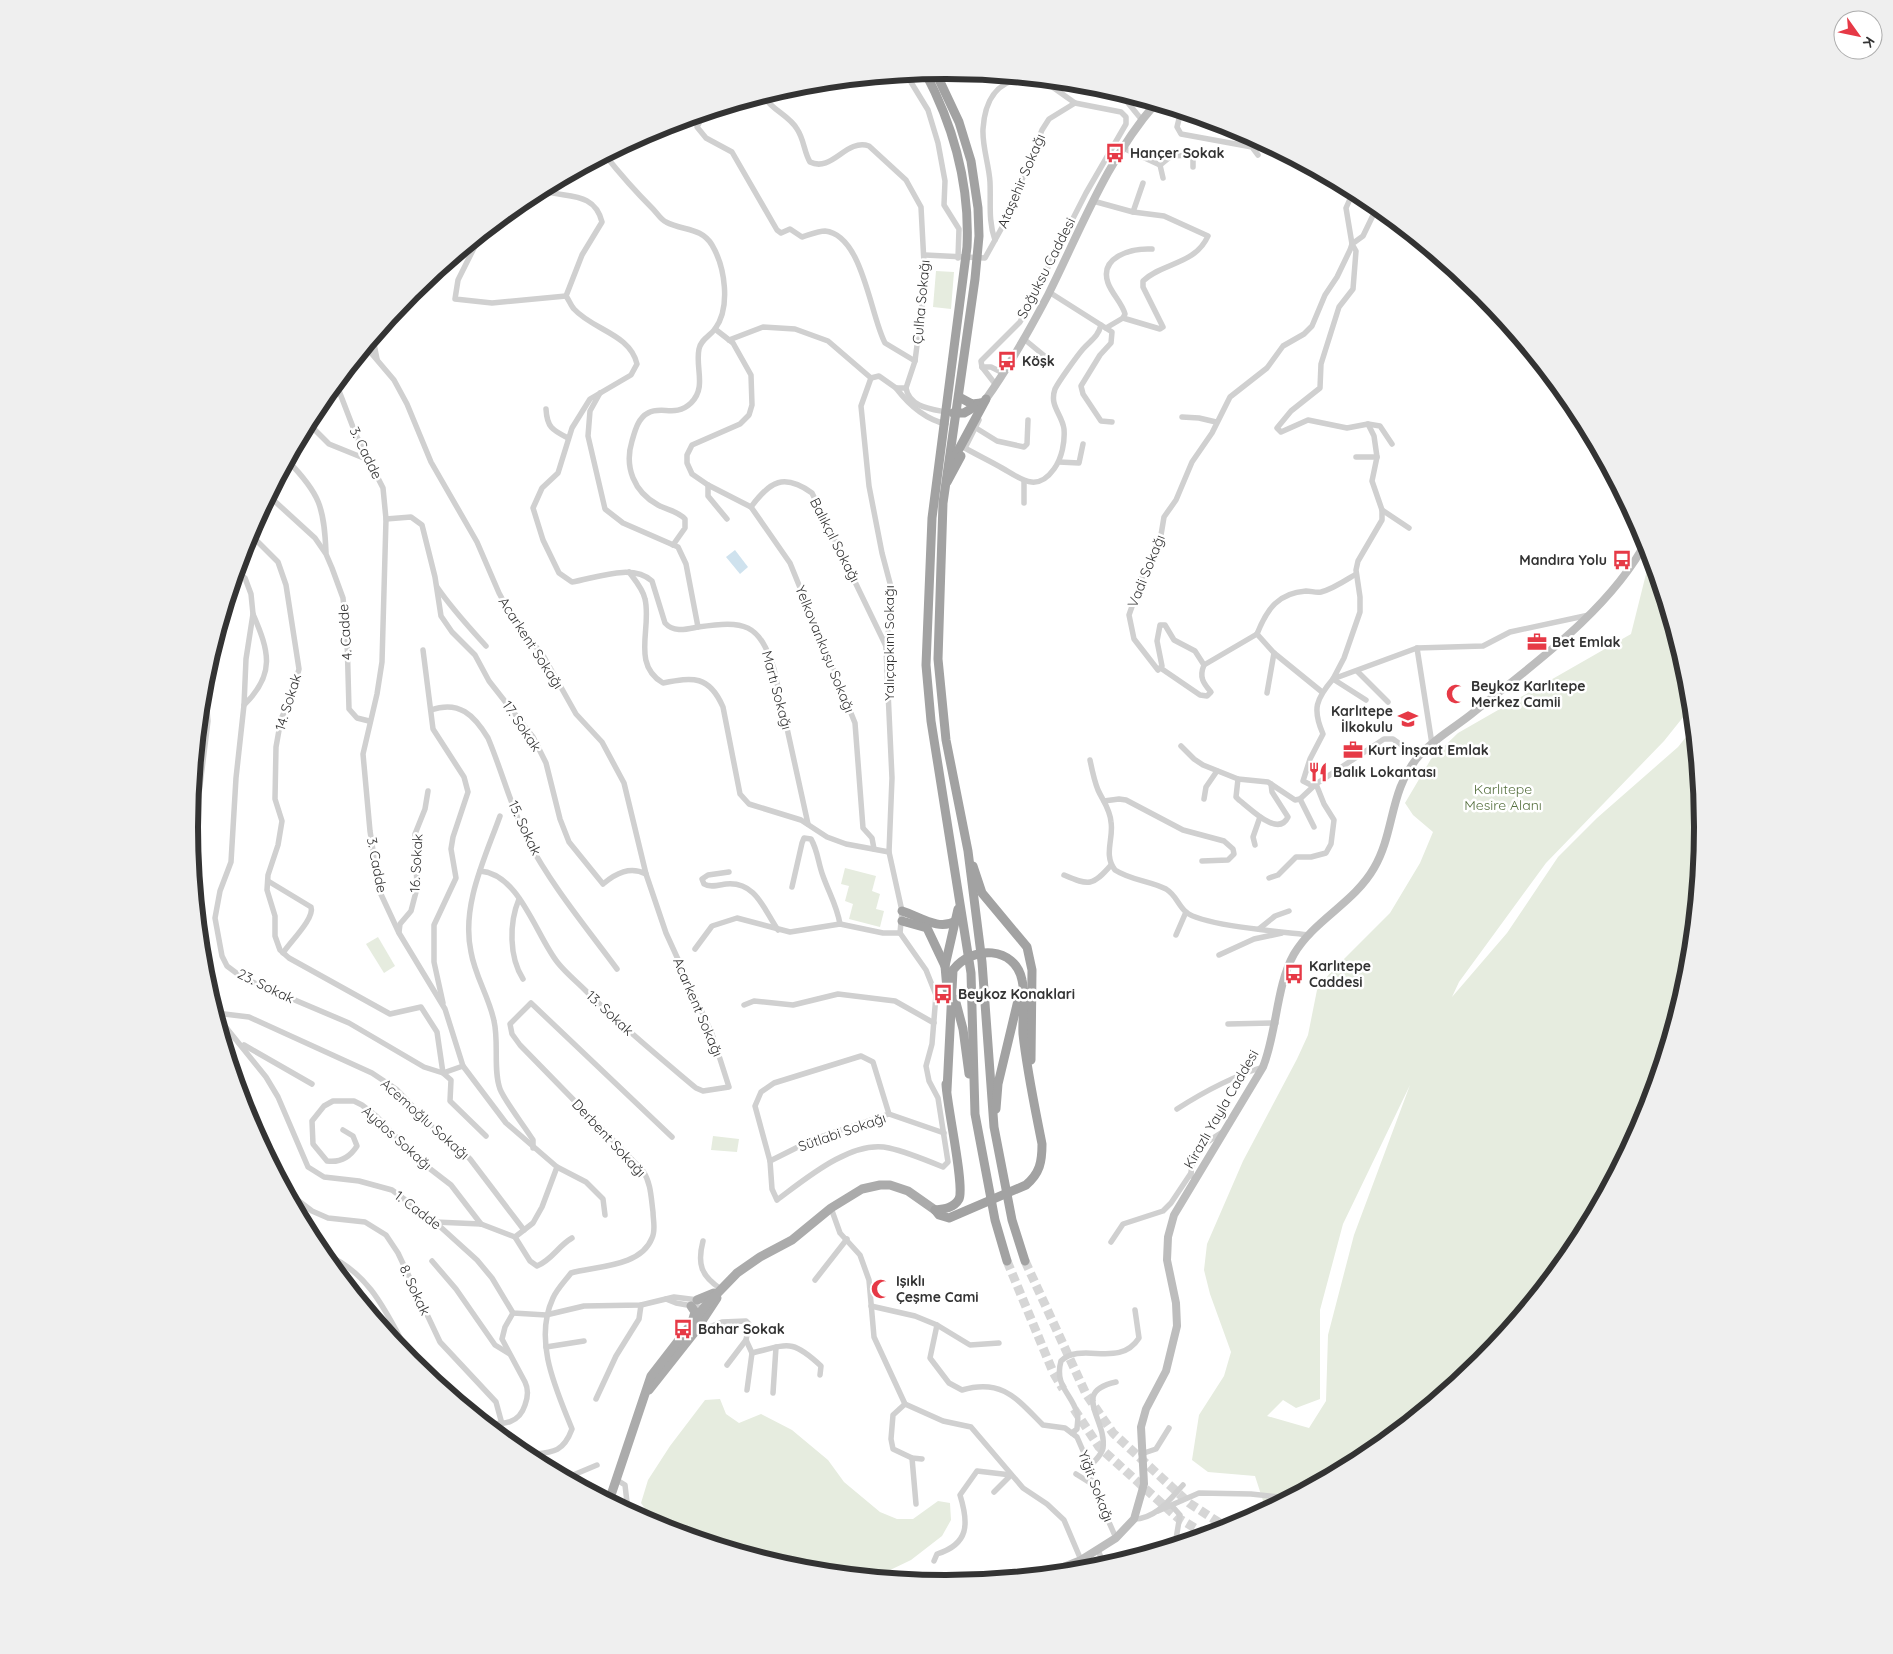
<svg xmlns="http://www.w3.org/2000/svg" width="1893" height="1654" viewBox="0 0 1893 1654" font-family="Quicksand,sans-serif">
<style>
.green{fill:#e6ecdf;fill-rule:evenodd}
.water{fill:#cfe2ee}
.lines{fill:none;stroke-linecap:round;stroke-linejoin:round}
.trunk-tunnel{stroke:#d6d6d6;stroke-width:9;stroke-dasharray:9 4.5;stroke-linecap:butt}
.minor{stroke:#d0d0d0;stroke-width:5.5}
.secondary{stroke:#bdbdbd;stroke-width:8}
.primary{stroke:#ababab;stroke-width:9}
.trunk{stroke:#a2a2a2;stroke-width:9}
.labels{text-anchor:middle;stroke-width:5;stroke-linejoin:round;paint-order:stroke}
.poi-label{font-size:14px;font-weight:bold;fill:#333;stroke:#fff;text-anchor:start}
.street-label{font-size:14px;fill:#333;stroke:#fff}
.park-label{font-size:14px;fill:#56703f;stroke:#fff}
.rim{fill:none;stroke:#333;stroke-width:6}
</style>
<rect width="100%" height="100%" fill="#fff"/>
<!-- green -->
<g class="green">
<path d="M936 271 954 272 951 309 933 307Z"/>
<path d="M1651 554 1689 680 1692 706 1664 741 1546 863 1459 982 1452 997 1507 933 1558 857 1597 818 1678 747 1694 727 1703 827 1689 975 1646 1117 1576 1248 1482 1362 1367 1457 1266 1510 1255 1476 1208 1472 1192 1460 1199 1415 1224 1376 1231 1352 1210 1294 1204 1270 1207 1244 1243 1161 1297 1059 1308 1035 1317 990 1330 973 1390 913 1420 863 1433 832 1413 815 1405 803 1431 759 1458 733 1631 634ZM1410 1085 1354 1235 1328 1335 1326 1401 1309 1428 1267 1416 1283 1400 1296 1408 1320 1399V1310L1343 1224Z"/>
<path d="M845 868 876 876 872 891 880 894 876 909 884 911 880 927 849 919 853 904 845 901 849 886 841 884Z"/>
<path d="M378 937 395 966 384 973 366 944Z"/>
<path d="M713 1136 739 1139 737 1152 711 1150Z"/>
<path d="M720 1399 726 1414 739 1423 761 1414 792 1430 828 1460 844 1482 880 1512 897 1519H913L938 1501 950 1503 951 1520 942 1536 911 1560 886 1572 882 1578 799 1569 657 1526 641 1503 648 1480 670 1446 705 1400Z"/>
</g>
<!-- water -->
<path class="water" d="M735 550 748 567 740 574 726 557Z"/>
<g class="lines">
<!-- trunk-tunnel -->
<g class="trunk-tunnel">
<path d="M1007 1261 1053 1372 1063 1389"/>
<path d="M1025 1261 1086 1394 1113 1433 1189 1503 1229 1529"/>
<path d="M1074 1409 1099 1447 1178 1518 1207 1535"/>
</g>
<!-- minor -->
<g class="minor">
<path d="M906 74 928 110 938 143 945 181 944 205 959 229 958 258"/>
<path d="M1034 79 1051 86 1075 103"/>
<path d="M1119 92 1142 120"/>
<path d="M763 95C771 110 789 115 797 129 804 139 804 152 810 162 832 173 846 138 869 146L906 180 921 207 925 282 915 361 906 388"/>
<path d="M1181 111 1177 127 1181 134 1252 147 1258 155"/>
<path d="M704 113 697 127 706 138 732 152 777 230 781 233 790 229 802 237C809 235 818 231 825 231 863 235 870 315 885 343L915 361"/>
<path d="M1123 148 1160 165 1171 156 1190 155 1193 158V167"/>
<path d="M605 155C620 174 636 192 653 209 657 213 661 220 666 222 683 231 701 227 712 245 725 267 731 307 715 329 710 336 701 339 699 349 695 368 707 387 691 403 675 418 662 405 648 413 638 418 635 431 632 441 624 467 634 492 658 505 667 510 678 511 685 519V528L673 545"/>
<path d="M1160 165 1163 178"/>
<path d="M541 190C565 199 594 190 602 222L582 255 566 296C569 300 571 306 574 309 593 330 630 334 637 364L631 375 590 399 572 428 558 473 542 488 533 508 543 540 559 573 572 582C596 578 632 563 652 581L665 623C674 633 687 629 698 627"/>
<path d="M1093 201 1133 212 1164 216 1208 236C1195 265 1163 262 1143 281V287L1163 327 1160 329 1123 318"/>
<path d="M1377 207 1363 236 1352 244 1356 251 1353 289 1339 307 1321 364 1320 388 1291 411 1277 428 1281 432 1308 420 1347 428 1368 424 1374 436 1377 457 1372 481 1382 510V520L1358 561 1356 570 1360 597V612L1344 658 1333 679 1417 648 1483 646 1510 632 1589 615"/>
<path d="M1133 212 1143 183"/>
<path d="M481 234 458 280 455 299 492 303 566 296"/>
<path d="M995 240C988 221 991 202 990 182 989 165 982 146 983 129 985 98 998 79 1029 78"/>
<path d="M925 255 985 258 1005 222 1042 130 1049 119 1075 103 1121 112 1126 117V124L1086 193 1020 322 981 361 982 367"/>
<path d="M1101 325 1112 332 1111 343 1100 355 1081 386 1083 394 1101 421 1112 422"/>
<path d="M1106 328 1123 318 1125 314C1122 303 1112 294 1108 283 1099 257 1131 248 1152 249"/>
<path d="M715 329 733 343 751 375 752 405 749 415 740 424 692 445 687 455V463L692 474 708 485 751 507 790 563 855 723 863 828 872 838 874 849"/>
<path d="M1024 339 1047 358"/>
<path d="M729 340 763 327 795 329 828 341 871 378 879 376 896 388H906"/>
<path d="M371 341 374 344 377 359"/>
<path d="M366 347 394 380 407 404 431 462 477 542 499 593 511 615 544 657 576 714 602 742 624 783 646 874 666 933 712 1034 729 1087 703 1091 696 1088C658 1056 620 1025 585 990 576 981 566 973 558 963 536 936 520 874 480 871"/>
<path d="M982 367 996 385"/>
<path d="M982 367H991L1003 373"/>
<path d="M871 378 861 406 869 486 882 553 891 587V614L886 648 892 778 889 852 902 911 900 933 926 970 936 995 932 1044 926 1066 929 1081 938 1098 948 1162 943 1167C926 1160 907 1152 889 1148 852 1139 804 1180 777 1200L772 1189 770 1161 755 1106 761 1092 774 1083 861 1056 873 1062 889 1114"/>
<path d="M336 383 356 435 383 488 386 519 382 662 377 694 363 754 370 831 379 890 399 933 445 1009 463 1066 506 1123 557 1167 542 1207 533 1223 515 1237 481 1224 435 1222"/>
<path d="M896 388C909 405 924 419 946 424"/>
<path d="M906 388C909 407 931 409 946 412"/>
<path d="M600 393 590 411 588 436 605 509 623 523 678 547 686 564 698 627C745 620 759 623 774 669L808 824"/>
<path d="M1575 405 1582 418"/>
<path d="M546 409C547 427 552 430 568 438"/>
<path d="M1182 417 1199 418 1216 422"/>
<path d="M979 420 965 448C977 455 990 461 1002 468 1021 479 1037 493 1054 469 1062 458 1065 442 1064 429 1062 414 1049 406 1055 389 1059 381 1077 356 1083 349 1091 340 1098 337 1101 325L1049 292"/>
<path d="M308 423 329 444 371 461"/>
<path d="M1368 424 1380 426 1392 444"/>
<path d="M976 428 997 441 1024 447 1027 444 1028 420"/>
<path d="M1356 457H1377"/>
<path d="M288 461C320 494 324 507 326 552"/>
<path d="M1059 462 1079 463 1083 444"/>
<path d="M1024 481V503"/>
<path d="M708 485V496L727 519"/>
<path d="M269 496 315 538 326 554 332 568 343 598 347 637 349 709 357 718 369 721"/>
<path d="M751 507C770 481 784 473 812 493L886 646"/>
<path d="M1382 510 1409 528"/>
<path d="M386 519 411 517 422 525 435 577 441 616 452 632 475 655 489 681 533 737 546 763 560 819 569 842 603 884C616 873 630 866 646 874"/>
<path d="M249 533 278 562 286 585 299 669 292 696 281 719 276 747 275 799 282 821 278 845 268 875 267 890 275 916V936L280 950 289 958 390 1014 421 1007 437 1032 443 1073 451 1080 450 1101 486 1136"/>
<path d="M237 571 245 578 251 594 253 614 246 659 244 705 236 778 231 862 220 891 215 918 222 956 227 966 243 978 349 1023 424 1067 443 1073 463 1066"/>
<path d="M629 572C635 580 643 589 645 599 652 628 631 664 663 683 693 677 709 675 723 707L740 794 749 804 801 820 827 837 846 844 889 852"/>
<path d="M437 587C452 609 468 626 486 646"/>
<path d="M1257 634 1204 665 1195 651 1174 640 1165 625H1160L1157 641 1162 666 1158 670 1134 639 1129 615 1144 572 1159 547 1164 517 1176 500 1192 462 1212 433 1230 397 1267 368 1283 346 1304 334 1312 326 1325 295 1337 277 1350 250 1352 244 1346 208 1354 190"/>
<path d="M1257 634C1267 609 1278 593 1306 591 1311 591 1316 593 1321 592 1333 589 1346 580 1356 574"/>
<path d="M1257 634 1274 653 1322 692"/>
<path d="M1417 648 1432 744"/>
<path d="M423 650 433 729 464 777 468 792 453 837 451 849 456 878 434 925V962L443 1003"/>
<path d="M1162 669 1200 695 1207 696 1211 692C1203 683 1199 677 1204 665"/>
<path d="M1357 671 1388 702"/>
<path d="M1267 693 1274 653"/>
<path d="M244 705C276 674 269 651 253 614"/>
<path d="M431 710C459 700 474 715 488 738 502 771 511 807 527 839 551 885 586 927 617 969"/>
<path d="M1181 746 1194 759 1203 765 1238 779 1268 782 1295 800 1300 799 1316 784 1384 739H1393L1418 757"/>
<path d="M1090 760C1092 770 1094 780 1098 790 1103 801 1110 809 1111 822 1114 838 1103 855 1115 870 1130 880 1150 881 1166 889 1176 895 1178 905 1186 912 1202 926 1286 932 1310 935"/>
<path d="M1238 779 1236 797 1239 800C1250 808 1278 838 1288 817L1272 792 1271 784"/>
<path d="M1204 799 1206 787 1217 771"/>
<path d="M1300 799 1314 827"/>
<path d="M1104 801 1119 799 1126 800 1183 830 1224 841 1233 849 1234 854 1228 860 1202 861"/>
<path d="M500 816C485 858 461 906 471 952 475 976 489 997 494 1021 499 1042 493 1070 500 1089 504 1100 525 1127 533 1140V1148"/>
<path d="M1255 845 1253 837 1260 817"/>
<path d="M192 850 208 721 204 681"/>
<path d="M729 872 708 875 702 879 704 884C710 888 719 885 726 884 756 881 764 910 778 930"/>
<path d="M1064 875C1089 886 1093 886 1111 865"/>
<path d="M1269 878 1278 875 1296 857H1311L1326 853 1331 844 1334 820 1324 804 1316 784 1311 785 1303 781 1310 759 1323 734C1312 709 1316 699 1333 679L1366 700"/>
<path d="M268 881 311 907C315 918 290 942 283 953"/>
<path d="M792 887 802 843 804 838 811 839C818 851 818 863 823 876 829 893 837 906 840 924"/>
<path d="M519 899C509 923 509 957 523 979"/>
<path d="M1259 929 1275 916 1289 911"/>
<path d="M399 932 400 924 411 911 417 888 415 834 425 809 428 791"/>
<path d="M1176 935 1186 912"/>
<path d="M695 949 712 926 737 918 790 932 840 924 883 933H900"/>
<path d="M1219 955 1254 939 1282 933"/>
<path d="M744 1005 754 1001 793 1005 838 994 895 1001 934 1023"/>
<path d="M216 1013 249 1017 372 1073 396 1089 444 1139 456 1145 470 1159 524 1230"/>
<path d="M216 1015 266 1077 278 1097 308 1167 324 1177 359 1181 392 1190 435 1222 477 1260 492 1278 513 1313 546 1315 584 1306 641 1305 674 1297 698 1300"/>
<path d="M1228 1024 1276 1023"/>
<path d="M244 1045 312 1084"/>
<path d="M1177 1109C1205 1091 1231 1077 1263 1067"/>
<path d="M343 1130 353 1136 357 1146C350 1157 341 1163 327 1161L313 1144 312 1121 324 1106 333 1101H354L362 1105 376 1116 416 1158 451 1185 481 1224"/>
<path d="M770 1161 814 1139 889 1114 944 1133"/>
<path d="M557 1167 586 1182 603 1199 605 1215"/>
<path d="M1191 1176C1190 1153 1206 1142 1224 1131"/>
<path d="M287 1192 312 1211 328 1218 365 1222 386 1235 398 1253 440 1342 496 1402 502 1424"/>
<path d="M831 1208 840 1233 860 1255 869 1280 874 1337 905 1404 943 1421 971 1427 1023 1488 1047 1504 1064 1520 1081 1560"/>
<path d="M515 1237 530 1261 537 1266C552 1260 558 1246 572 1238"/>
<path d="M703 1241C697 1264 701 1276 721 1289"/>
<path d="M1111 1242 1123 1224 1163 1211 1171 1203 1191 1173"/>
<path d="M322 1253C373 1272 390 1321 415 1366"/>
<path d="M432 1261 456 1289 495 1345 508 1353"/>
<path d="M815 1280 847 1239"/>
<path d="M666 1299 676 1303 704 1308"/>
<path d="M871 1306 915 1316 937 1325 930 1358 949 1383 962 1390C1002 1378 1017 1399 1043 1425L1065 1428 1077 1437 1090 1467 1092 1484 1116 1538"/>
<path d="M937 1325 970 1345 999 1343"/>
<path d="M694 1333 722 1322 746 1321 749 1324 746 1340 752 1353C789 1344 792 1339 821 1366L820 1375"/>
<path d="M546 1347 584 1341"/>
<path d="M727 1365 746 1340"/>
<path d="M747 1390 752 1353"/>
<path d="M773 1393 776 1347"/>
<path d="M596 1399 616 1356 639 1319 641 1305"/>
<path d="M905 1404 893 1415 891 1439 893 1449 912 1458 922 1459"/>
<path d="M487 1424C504 1424 519 1424 525 1405 528 1397 529 1390 525 1382L502 1339 505 1327 513 1313"/>
<path d="M1072 1433 1077 1429C1077 1424 1079 1418 1077 1413 1072 1394 1054 1386 1061 1361 1082 1341 1119 1369 1139 1338L1135 1310"/>
<path d="M1141 1454 1156 1449 1169 1428"/>
<path d="M524 1455C549 1452 562 1456 572 1429 556 1389 533 1341 553 1298 557 1289 565 1281 571 1273 596 1266 641 1267 652 1238 656 1230 653 1220 653 1212 651 1197 651 1183 643 1171L520 1045 512 1034 510 1024 531 1003 672 1137"/>
<path d="M912 1458 916 1504"/>
<path d="M1090 1467C1094 1461 1102 1455 1103 1448 1107 1419 1070 1392 1116 1382"/>
<path d="M1076 1474 1092 1484"/>
<path d="M566 1478 597 1465"/>
<path d="M617 1480 625 1485 628 1511"/>
<path d="M994 1492 1011 1475"/>
<path d="M1172 1506 1180 1515 1175 1545"/>
<path d="M1158 1511 1199 1493 1251 1494 1288 1498"/>
<path d="M1134 1519C1156 1519 1170 1499 1183 1485"/>
<path d="M1098 1550 1102 1560 1109 1565"/>
<path d="M934 1561 937 1554C969 1544 969 1524 960 1495L977 1471 1011 1475"/>
</g>
<!-- secondary -->
<g class="secondary">
<path d="M986 399C1009 367 1029 331 1048 295 1081 229 1107 159 1156 103"/>
<path d="M1000 1579 1061 1568 1081 1560 1116 1538 1134 1519 1144 1484 1141 1427 1146 1409 1166 1371 1177 1326 1176 1303 1167 1260 1168 1237 1174 1215 1263 1067C1277 1032 1276 986 1294 954 1314 920 1354 903 1374 868 1395 832 1389 791 1418 757 1433 739 1456 727 1474 712 1534 664 1611 609 1647 540"/>
</g>
<!-- primary -->
<g class="primary">
<path d="M697 1300 714 1293"/>
<path d="M691 1306 695 1312 692 1322"/>
<path d="M649 1390 694 1333 717 1298"/>
<path d="M609 1501 651 1376 706 1305 737 1273 760 1257 792 1240 831 1208 862 1189 880 1185H890L908 1191 935 1210"/>
</g>
<!-- trunk -->
<g class="trunk">
<path d="M935 71 959 122 971 161 978 208 979 236 975 279 943 503 938 659 946 740 968 851 982 962 994 1127 1012 1220 1025 1261"/>
<path d="M925 72C954 127 970 185 967 247L932 518 926 665 931 721 971 973 975 1114 995 1220 1007 1261"/>
<path d="M959 397 972 404 981 403"/>
<path d="M953 413H964L981 403"/>
<path d="M952 462 986 399"/>
<path d="M947 482 961 456"/>
<path d="M973 866 982 893 1027 947 1032 970 1031 1060"/>
<path d="M902 911C921 917 938 931 956 921"/>
<path d="M902 921 927 928 945 966"/>
<path d="M947 989 945 966 958 909"/>
<path d="M955 999 963 1029 969 1074"/>
<path d="M996 1109 998 1084 1020 992"/>
<path d="M935 1210 939 1215 949 1218 1026 1185C1040 1173 1042 1162 1042 1144 1035 1108 1027 1071 1023 1034 1022 1017 1026 997 1022 980 1015 946 972 945 953 970L947 1090"/>
<path d="M935 1210C944 1209 954 1208 959 1199 965 1186 947 1107 946 1084"/>
</g>
</g>
<!-- icons -->
<defs>
<symbol id="bus-bare" viewBox="-9 -9 18 18"><path d="M-5-6H5V4H4V6H2V4H-2V6H-4V4H-5ZM-3.5-4V0h7V-4ZM-3.5 1.2v1.5H-2V1.2ZM2 1.2v1.5H3.5V1.2Z" fill="#e63946" stroke="#fff" stroke-width="2.5" paint-order="stroke"/></symbol>
<symbol id="office-bare" viewBox="-9 -9 18 18"><path d="M-6-3h4V-5.5h4V-3h4V5H-6ZM-1-4.5V-3h2v-1.5ZM-6 0V1H6V0Z" fill="#e63946" stroke="#fff" stroke-width="2.5" paint-order="stroke"/></symbol>
<symbol id="mosque-bare" viewBox="-9 -9 18 18"><path d="M3.5-4.9A6 6 0 1 0 3.5 4.9A5 5 0 1 1 3.5-4.9Z" fill="#e63946" stroke="#fff" stroke-width="2.5" paint-order="stroke"/></symbol>
<symbol id="school-bare" viewBox="-9 -9 18 18"><path d="M0-5L7-2L0 1L-7-2ZM-4 1L0 2.5L4 1V4Q0 6-4 4Z" fill="#e63946" stroke="#fff" stroke-width="2.5" paint-order="stroke"/></symbol>
<symbol id="restaurant-bare" viewBox="-9 -9 18 18"><path d="M-5-6h1v4h1v-4h1v4h1v-4h1v5L-1.5 .5V6h-2V.5L-5-1ZM5-6V6H3V1.5H1.5Q1.5-4 5-6Z" fill="#e63946" stroke="#fff" stroke-width="2.5" paint-order="stroke"/></symbol>
</defs>
<g fill-rule="evenodd">
<use href="#bus-bare" x="1101" y="139" width="28" height="28"/>
<use href="#bus-bare" x="993" y="347" width="28" height="28"/>
<use href="#bus-bare" x="1608" y="546" width="28" height="28"/>
<use href="#office-bare" x="1523" y="628" width="28" height="28"/>
<use href="#mosque-bare" x="1442" y="680" width="28" height="28"/>
<use href="#school-bare" x="1394" y="705" width="28" height="28"/>
<use href="#office-bare" x="1339" y="736" width="28" height="28"/>
<use href="#restaurant-bare" x="1304" y="758" width="28" height="28"/>
<use href="#bus-bare" x="1280" y="960" width="28" height="28"/>
<use href="#bus-bare" x="929" y="980" width="28" height="28"/>
<use href="#mosque-bare" x="867" y="1275" width="28" height="28"/>
<use href="#bus-bare" x="669" y="1315" width="28" height="28"/>
</g>
<g class="labels">
<!-- poi labels -->
<g class="poi-label">
<text x="1130" y="158">Hançer Sokak</text>
<text x="1022" y="366">Köşk</text>
<text x="1607" y="565" text-anchor="end">Mandıra Yolu</text>
<text x="1552" y="647">Bet Emlak</text>
<text x="1471" y="691">Beykoz Karlıtepe<tspan x="1471" dy="16">Merkez Camii</tspan></text>
<text x="1393" y="716" text-anchor="end">Karlıtepe<tspan x="1393" dy="16">İlkokulu</tspan></text>
<text x="1368" y="755">Kurt İnşaat Emlak</text>
<text x="1333" y="777">Balık Lokantası</text>
<text x="1309" y="971">Karlıtepe<tspan x="1309" dy="16">Caddesi</tspan></text>
<text x="958" y="999">Beykoz Konaklari</text>
<text x="896" y="1286">Işıklı<tspan x="896" dy="16">Çeşme Cami</tspan></text>
<text x="698" y="1334">Bahar Sokak</text>
</g>
<!-- street labels -->
<g class="street-label">
<text transform="translate(1021 181) rotate(-67)" y="5">Ataşehir Sokağı</text>
<text transform="translate(1046 268) rotate(-63)" y="5">Soğuksu Caddesi</text>
<text transform="translate(921 302) rotate(-85)" y="5">Çulha Sokağı</text>
<text transform="translate(366 453) rotate(64)" y="5">3. Cadde</text>
<text transform="translate(835 540) rotate(63)" y="5">Balıkçıl Sokağı</text>
<text transform="translate(1146 571) rotate(-68)" y="5">Vadi Sokağı</text>
<text transform="translate(345 632) rotate(-94)" y="5">4. Cadde</text>
<text transform="translate(531 643) rotate(57)" y="5">Acarkent Sokağı</text>
<text transform="translate(889 643) rotate(-90)" y="5">Yalıçapkını Sokağı</text>
<text transform="translate(825 649) rotate(68)" y="5">Yelkovankuşu Sokağı</text>
<text transform="translate(777 690) rotate(75)" y="5">Martı Sokağı</text>
<text transform="translate(288 702) rotate(-73)" y="5">14. Sokak</text>
<text transform="translate(522 726) rotate(56)" y="5">17. Sokak</text>
<text transform="translate(525 828) rotate(65)" y="5">15. Sokak</text>
<text transform="translate(416 863) rotate(-87)" y="5">16. Sokak</text>
<text transform="translate(377 865) rotate(79)" y="5">3. Cadde</text>
<text transform="translate(266 986) rotate(26)" y="5">23. Sokak</text>
<text transform="translate(698 1007) rotate(67)" y="5">Acarkent Sokağı</text>
<text transform="translate(610 1013) rotate(43)" y="5">13. Sokak</text>
<text transform="translate(1221 1109) rotate(-60)" y="5">Kirazlı Yayla Caddesi</text>
<text transform="translate(425 1119) rotate(42)" y="5">Acemoğlu Sokağı</text>
<text transform="translate(842 1132) rotate(-19)" y="5">Sütlabi Sokağı</text>
<text transform="translate(397 1138) rotate(42)" y="5">Aydos Sokağı</text>
<text transform="translate(609 1138) rotate(47)" y="5">Derbent Sokağı</text>
<text transform="translate(418 1210) rotate(37)" y="5">1. Cadde</text>
<text transform="translate(415 1290) rotate(65)" y="5">8. Sokak</text>
<text transform="translate(1096 1486) rotate(69)" y="5">Yiğit Sokağı</text>
</g>
<!-- park labels -->
<g class="park-label">
<text x="1503" y="794">Karlıtepe<tspan x="1503" dy="16">Mesire Alanı</tspan></text>
</g>
</g>
<!-- crop -->
<path d="M0 0H1893V1654H0ZM198 827a748 748 0 1 1 1496 0a748 748 0 1 1-1496 0Z" fill="#efefef" fill-rule="evenodd"/>
<path class="rim" d="M198 827a748 748 0 1 1 1496 0a748 748 0 1 1-1496 0Z"/>
<!-- north arrow -->
<g transform="translate(1858 35) rotate(123)"><circle r="24" fill="#ffffff" stroke="#adadad"/>
<path d="M0-4L9 19L0 12L-9 19Z" fill="#e63946"/>
<text y="-8" font-size="14" font-weight="bold" text-anchor="middle" fill="#333333">K</text>
</g>
</svg>
